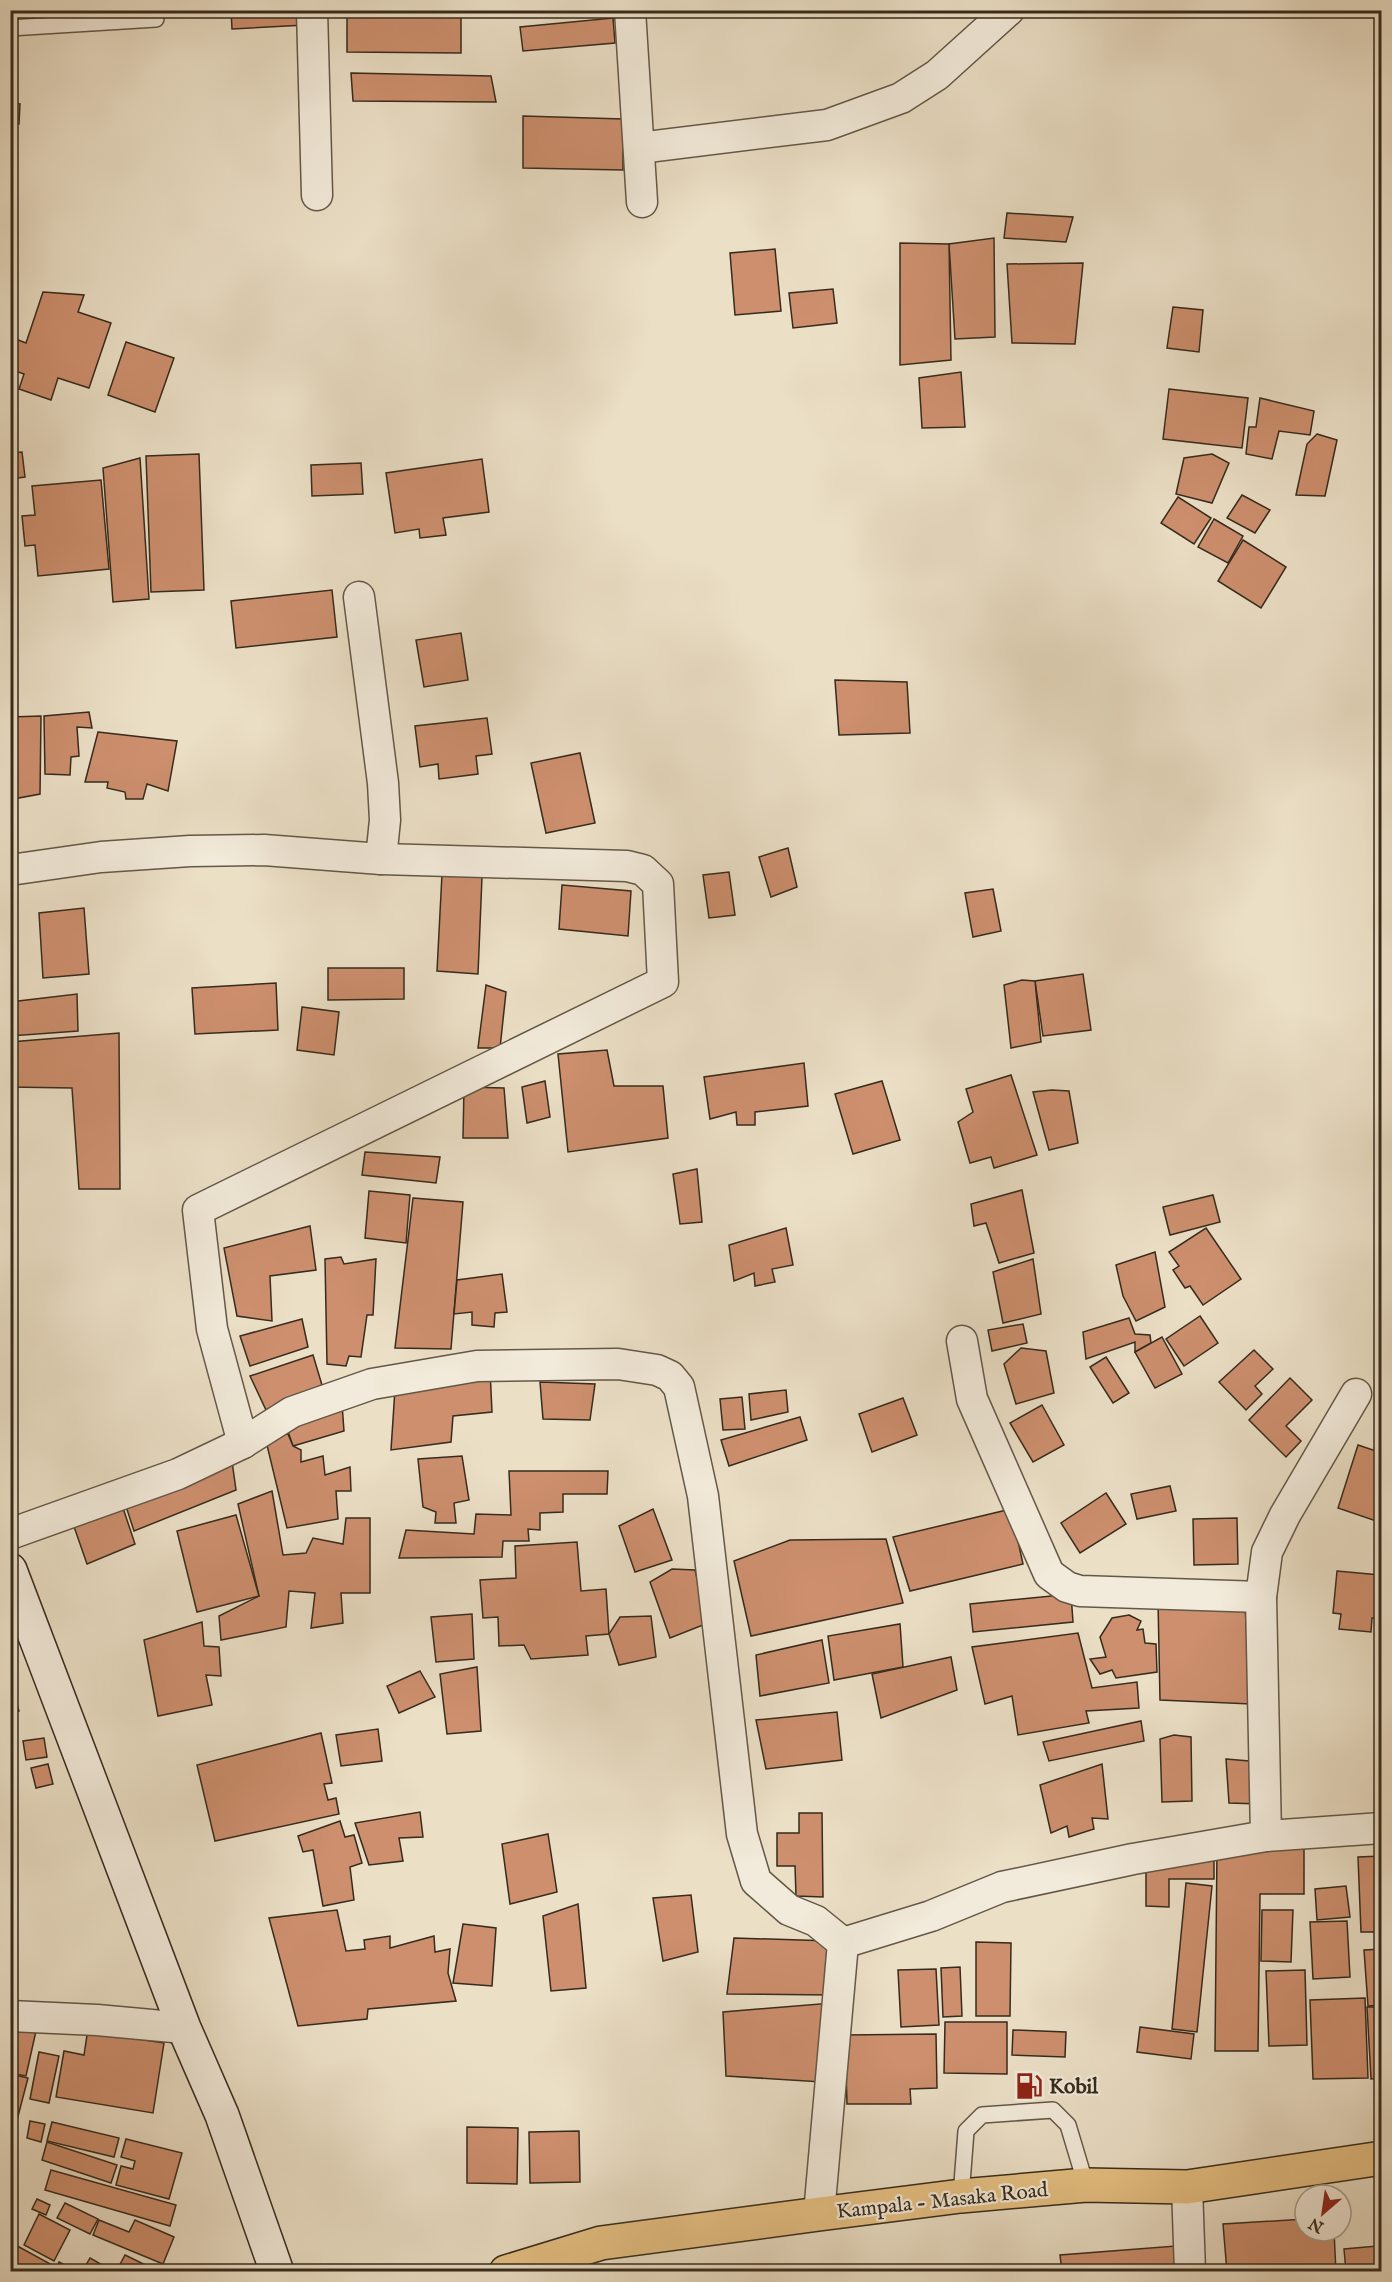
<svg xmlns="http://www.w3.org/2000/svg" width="1392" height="2282" viewBox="0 0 1392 2282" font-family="'IM FELL English',serif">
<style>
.building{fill:#cd8f6e;stroke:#362b1d;stroke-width:1.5}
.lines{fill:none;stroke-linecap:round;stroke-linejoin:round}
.lane-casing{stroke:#635847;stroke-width:18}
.street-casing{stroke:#635847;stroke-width:33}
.secondary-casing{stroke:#362b1d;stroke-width:36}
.primary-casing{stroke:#362b1d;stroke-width:36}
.lane{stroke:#f2eada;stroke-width:15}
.street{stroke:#f2eada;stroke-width:30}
.secondary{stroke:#f2eada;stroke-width:33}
.primary{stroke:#e6c083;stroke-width:33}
.labels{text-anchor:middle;stroke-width:4.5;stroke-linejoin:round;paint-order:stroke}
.poi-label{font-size:21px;font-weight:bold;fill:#362b1d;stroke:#f2eada;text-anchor:start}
.street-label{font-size:21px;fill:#362b1d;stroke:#f2eada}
</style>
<rect width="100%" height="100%" fill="#ebdfc6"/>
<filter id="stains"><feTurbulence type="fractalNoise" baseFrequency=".00333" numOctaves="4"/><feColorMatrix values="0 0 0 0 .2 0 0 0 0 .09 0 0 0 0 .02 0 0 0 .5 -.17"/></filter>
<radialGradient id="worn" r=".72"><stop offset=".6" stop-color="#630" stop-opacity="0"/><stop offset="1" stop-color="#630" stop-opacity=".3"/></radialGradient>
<!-- building -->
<g class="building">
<path d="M231 10H304L305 25 232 29Z"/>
<path d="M347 10H461V53L347 52Z"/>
<path d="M517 10H588L518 17Z"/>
<path d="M613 18 615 43 523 51 520 27Z"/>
<path d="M351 73 491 76 496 102 353 101Z"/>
<path d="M10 103 20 104 19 124 10 123Z"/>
<path d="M523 116 623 119V170L523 168Z"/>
<path d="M1007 213 1073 217 1066 242 1004 238Z"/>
<path d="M994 238 995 337 955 339 949 244Z"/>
<path d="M900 243 949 244 951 360 900 365Z"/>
<path d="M775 249 781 311 735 315 730 253Z"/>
<path d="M1083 263 1075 344 1012 343 1007 264Z"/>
<path d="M833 289 837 323 793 328 789 293Z"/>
<path d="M43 292 84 295 78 312 111 323 89 388 58 378 51 400 19 389 24 374 10 369V346L13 338 26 343Z"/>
<path d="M1173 307 1203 310 1199 352 1167 348Z"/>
<path d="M126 342 174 358 155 412 108 395Z"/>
<path d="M961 372 965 427 922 428 919 378Z"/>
<path d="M1169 389 1248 398 1242 448 1163 439Z"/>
<path d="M1260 398 1314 411 1310 435 1279 431 1272 459 1246 454 1249 427H1256Z"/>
<path d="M1317 434 1337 440 1325 496 1296 495 1307 444Z"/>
<path d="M22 452 25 477 10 479V453Z"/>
<path d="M199 454 204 590 151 592 146 456Z"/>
<path d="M1212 454 1229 463 1212 503 1176 494 1184 458Z"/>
<path d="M140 458 149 599 113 602 103 468Z"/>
<path d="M482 459 489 512 443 518 446 535 420 538 419 529 395 533 386 473Z"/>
<path d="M361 463 363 494 312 496 311 465Z"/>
<path d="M101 480 109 569 38 576 35 545 25 546 22 516 35 515 32 486Z"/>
<path d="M1242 495 1270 510 1255 533 1227 518Z"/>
<path d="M1178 497 1211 518 1194 544 1161 523Z"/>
<path d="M1214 519 1243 536 1228 563 1198 547Z"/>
<path d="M1243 540 1286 567 1261 608 1218 581Z"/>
<path d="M332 590 337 637 236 648 231 601Z"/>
<path d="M461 633 468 680 424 687 416 640Z"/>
<path d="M835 680 907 682 910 733 839 735Z"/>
<path d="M89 712 92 728 77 727 79 756 71 757 70 775 45 774 44 716Z"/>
<path d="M41 716 40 794 13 799 10 764V717Z"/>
<path d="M487 718 492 754 476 756 478 774 439 779 438 764 420 767 415 726Z"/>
<path d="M98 732 177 741 168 791 147 784 143 799H126L125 792 107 788 108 782H85Z"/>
<path d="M580 753 595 823 546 833 531 763Z"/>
<path d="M788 848 797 887 771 897 759 857Z"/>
<path d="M729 872 735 915 709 918 703 875Z"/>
<path d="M442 874 482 877 478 974 437 971Z"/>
<path d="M562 885 631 891 628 936 559 929Z"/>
<path d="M993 889 1001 931 973 937 965 893Z"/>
<path d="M84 908 89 974 43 978 39 913Z"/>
<path d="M328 968H404V999L328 1000Z"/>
<path d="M1083 974 1091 1030 1043 1036 1035 981Z"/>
<path d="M1022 980 1035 981 1041 1042 1011 1048 1004 985Z"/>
<path d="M276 983 278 1030 195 1034 192 988Z"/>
<path d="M486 985 506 992 500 1048H478Z"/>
<path d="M77 994 78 1031 10 1036V1002Z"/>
<path d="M302 1007 339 1012 334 1055 297 1050Z"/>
<path d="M119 1033 120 1189H79L72 1088 10 1087V1042Z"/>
<path d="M607 1050 614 1086H663L668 1138 568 1152 558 1054Z"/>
<path d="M804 1063 808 1106 755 1112V1125H737L736 1112 710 1119 704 1077Z"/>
<path d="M1011 1075 1037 1155 994 1168 991 1157 970 1163 958 1122 973 1112 966 1089Z"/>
<path d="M545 1081 550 1117 527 1123 522 1087Z"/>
<path d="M882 1081 900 1140 853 1154 835 1094Z"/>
<path d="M464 1087 504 1088 508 1138H463Z"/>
<path d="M1052 1090 1069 1091 1078 1143 1049 1150 1033 1092Z"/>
<path d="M365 1152 440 1157 436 1183 362 1175Z"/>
<path d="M697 1169 702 1222 680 1224 673 1174Z"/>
<path d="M1022 1190 1034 1253 999 1263 986 1223 974 1226 971 1204Z"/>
<path d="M369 1191 410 1195 406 1243 365 1238Z"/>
<path d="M1213 1195 1220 1222 1170 1235 1163 1207Z"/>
<path d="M413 1198 463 1202 451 1349 395 1348Z"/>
<path d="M310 1226 316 1270 270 1276 272 1321 237 1316 224 1248Z"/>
<path d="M786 1228 793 1265 772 1269 775 1282 755 1286 754 1273 734 1281 729 1245Z"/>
<path d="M1206 1228 1241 1279 1203 1305 1190 1286 1185 1288 1173 1270 1179 1266 1169 1252Z"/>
<path d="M1155 1252 1165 1307 1136 1321 1123 1296 1116 1265Z"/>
<path d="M341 1257 344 1264 376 1259 373 1315H367L361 1357 349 1356 346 1366 327 1364 325 1259Z"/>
<path d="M1033 1259 1041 1314 1003 1323 993 1272Z"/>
<path d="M502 1274 507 1312 495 1313 494 1327 472 1325V1312L454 1314 457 1280Z"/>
<path d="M1200 1316 1218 1343 1184 1366 1166 1339Z"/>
<path d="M1129 1318 1135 1334 1150 1335 1151 1343 1135 1352V1342L1086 1359 1083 1332Z"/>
<path d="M302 1319 308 1347 250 1366 240 1336Z"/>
<path d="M1023 1324 1027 1343 992 1351 988 1330Z"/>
<path d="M1162 1337 1182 1374 1155 1388 1135 1352Z"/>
<path d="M1021 1348 1046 1351 1054 1393 1016 1404 1004 1364Z"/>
<path d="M1254 1350 1273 1369 1255 1386 1262 1394 1246 1410 1219 1382Z"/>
<path d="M313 1355 322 1385 266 1410 250 1376Z"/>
<path d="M1106 1357 1129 1393 1113 1403 1090 1367Z"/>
<path d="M490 1370 492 1412 453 1416 451 1442 391 1450 395 1389Z"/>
<path d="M1290 1378 1312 1400 1286 1426 1301 1441 1286 1457 1249 1420Z"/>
<path d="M540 1382 595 1384 590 1420 543 1419Z"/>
<path d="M786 1390 788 1412 751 1420 749 1394Z"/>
<path d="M742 1397 745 1429 723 1430 720 1399Z"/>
<path d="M903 1398 917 1435 872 1452 859 1414Z"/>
<path d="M342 1404 344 1431 293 1446 286 1426Z"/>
<path d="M1042 1405 1064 1445 1033 1462 1010 1423Z"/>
<path d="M800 1417 807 1440 729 1466 721 1440Z"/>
<path d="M288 1434 293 1446 301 1450V1462L323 1456 325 1475 350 1467 351 1491H336L338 1519 287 1528 265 1437Z"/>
<path d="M1358 1445 1382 1453V1523L1338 1508Z"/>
<path d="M231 1454 236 1490 134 1531 123 1497Z"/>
<path d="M462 1456 469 1500 454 1503 456 1523H435L436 1512 423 1507 418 1459Z"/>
<path d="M509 1471H608L607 1494H563V1512L540 1513V1530L528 1529 529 1541H503L502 1557 399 1558 406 1530 474 1534 476 1514 511 1515Z"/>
<path d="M1170 1486 1176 1511 1137 1519 1131 1494Z"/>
<path d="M272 1491 283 1555 306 1553 313 1538 343 1544 346 1518H370V1593H341L343 1623 311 1628 315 1593 289 1591 286 1627 221 1640 219 1616 259 1596 238 1504Z"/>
<path d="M1106 1493 1126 1524 1080 1553 1061 1523Z"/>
<path d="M120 1499 135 1544 87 1564 71 1518Z"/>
<path d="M653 1509 672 1560 635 1572 619 1526Z"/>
<path d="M1011 1509 1023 1564 910 1591 893 1537Z"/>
<path d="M236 1515 259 1596 197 1612 177 1531Z"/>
<path d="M1237 1518 1238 1564 1194 1565 1193 1519Z"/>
<path d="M886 1539 903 1603 751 1636 734 1561 790 1540Z"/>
<path d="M577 1542 581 1591 606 1589 609 1634 586 1636 588 1655 531 1659 524 1645 499 1646 498 1617 483 1618 480 1580 516 1578 515 1546Z"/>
<path d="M672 1569 695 1570 708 1623 670 1638 650 1582Z"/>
<path d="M1337 1571 1380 1575 1377 1618H1372L1371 1632 1339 1629 1341 1614 1333 1613Z"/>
<path d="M1071 1594 1073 1622 973 1632 970 1604Z"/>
<path d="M1158 1601 1245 1606 1251 1704 1160 1700Z"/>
<path d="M472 1614 474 1659 436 1662 431 1617Z"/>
<path d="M1129 1615 1141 1621 1137 1630 1143 1629 1145 1643 1156 1644 1157 1672 1116 1678 1112 1670 1100 1674 1090 1659 1106 1657 1100 1637 1112 1618Z"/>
<path d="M651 1616 656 1657 619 1665 609 1634 620 1617Z"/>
<path d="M202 1622 204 1646 219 1647 221 1676 206 1675 212 1705 158 1716 144 1640Z"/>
<path d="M900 1624 903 1667 834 1680 828 1636Z"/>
<path d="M1078 1633 1092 1688 1137 1682 1139 1708 1086 1711 1089 1723 1018 1735 1012 1696 985 1704 972 1647Z"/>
<path d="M822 1640 829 1683 760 1696 756 1655Z"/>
<path d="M951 1657 957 1690 881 1718 872 1674Z"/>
<path d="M477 1667 481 1731 447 1734 440 1674Z"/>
<path d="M420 1671 435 1697 399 1713 387 1686Z"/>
<path d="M15 1698 19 1711 10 1714V1700Z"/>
<path d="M837 1712 842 1760 766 1769 756 1720Z"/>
<path d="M1141 1721 1144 1741 1049 1761 1043 1742Z"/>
<path d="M378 1729 382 1761 341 1766 336 1735Z"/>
<path d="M321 1733 332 1783 324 1784 328 1800 336 1798 339 1814 215 1841 197 1765Z"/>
<path d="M1174 1735 1191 1737 1192 1801 1162 1802 1160 1739Z"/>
<path d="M44 1738 47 1757 26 1760 23 1741Z"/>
<path d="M1226 1759 1261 1762 1260 1804 1229 1803Z"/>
<path d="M48 1764 53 1784 36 1788 31 1768Z"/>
<path d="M1102 1764 1108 1819 1092 1818 1094 1829 1069 1837 1067 1826 1051 1833 1040 1785Z"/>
<path d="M420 1812 423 1837 399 1838 403 1861 369 1865 355 1823Z"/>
<path d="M799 1813H822L823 1897 796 1896 795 1866H777V1833H799Z"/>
<path d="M340 1821 345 1837 354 1835 362 1863 350 1867 354 1900 323 1906 313 1850 303 1852 298 1836Z"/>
<path d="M548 1834 557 1892 510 1904 502 1844Z"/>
<path d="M1217 1848 1304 1849V1894H1260L1258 2051H1215Z"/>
<path d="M1382 1856V1932H1361L1358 1857Z"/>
<path d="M1146 1860 1214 1861V1879H1169V1907L1146 1906Z"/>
<path d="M1186 1883 1212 1886 1197 2032 1172 2029Z"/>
<path d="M1346 1886 1350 1917 1317 1920 1315 1889Z"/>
<path d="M691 1895 698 1952 663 1961 653 1898Z"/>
<path d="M578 1904 586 1988 551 1991 543 1916Z"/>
<path d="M337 1910 346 1951 365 1949 364 1940 390 1936V1948L434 1936 435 1952 450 1949 448 1973 456 2001 368 2009 367 2019 298 2026 269 1918Z"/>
<path d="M1262 1910H1293L1291 1962 1261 1961Z"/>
<path d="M1347 1921 1350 1977 1313 1979 1310 1922Z"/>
<path d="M463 1924 496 1928 492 1986 453 1983Z"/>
<path d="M734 1938 831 1941 830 1995 727 1994Z"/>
<path d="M976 1942 1011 1943 1010 2016H976Z"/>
<path d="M1382 1949V2005L1368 2006 1364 1950Z"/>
<path d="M960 1967 962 2016 943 2017 941 1968Z"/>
<path d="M936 1969 939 2025 901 2027 898 1970Z"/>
<path d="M1305 1970 1307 2045 1269 2046 1266 1971Z"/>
<path d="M1365 1998 1368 2078 1313 2079 1310 2000Z"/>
<path d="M832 2003 822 2082 726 2076 723 2012Z"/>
<path d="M1367 2007H1382V2078L1371 2079Z"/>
<path d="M89 2022 112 2035 164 2043 153 2113 56 2097 64 2051 84 2055Z"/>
<path d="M945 2022H1007V2074L944 2073Z"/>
<path d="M10 2026 36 2031 26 2076 10 2073Z"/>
<path d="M1140 2027 1194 2034 1191 2059 1137 2052Z"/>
<path d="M1013 2030 1066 2032 1065 2057 1012 2055Z"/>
<path d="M936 2034 937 2088 910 2089 911 2104H847L845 2035Z"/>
<path d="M39 2052 59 2056 49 2103 30 2099Z"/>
<path d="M10 2074 28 2078 10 2147Z"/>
<path d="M30 2121 45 2124 41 2142 27 2138Z"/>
<path d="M52 2122 119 2138 114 2157 47 2141Z"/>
<path d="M467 2127 518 2128 517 2184 467 2183Z"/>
<path d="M579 2131 580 2182 530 2183 529 2132Z"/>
<path d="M126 2139 182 2153 169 2199 116 2185 121 2166 133 2169 135 2161 121 2157Z"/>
<path d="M47 2142 117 2165 111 2183 42 2160Z"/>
<path d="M51 2170 176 2205 170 2226 45 2190Z"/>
<path d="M37 2199 50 2205 46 2215 32 2209Z"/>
<path d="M65 2203 98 2219 90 2234 57 2218Z"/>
<path d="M39 2214 70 2230 54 2261 24 2245Z"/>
<path d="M1305 2219V2231H1334L1336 2272H1227L1223 2224Z"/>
<path d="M99 2220 129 2232 135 2220 174 2237 163 2264 93 2235Z"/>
<path d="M10 2242 54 2266 51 2272H10Z"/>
<path d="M1176 2246 1178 2272H1062L1060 2255Z"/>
<path d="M1377 2246 1379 2272H1346L1344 2249Z"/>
<path d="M125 2255 156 2270 155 2272H116Z"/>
<path d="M90 2258 111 2270 110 2272H82Z"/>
<path d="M59 2262 78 2272H55Z"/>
</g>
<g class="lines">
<defs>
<g id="lane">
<path d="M10 28 156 19"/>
<path d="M961 2196 966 2131 982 2115 1053 2110 1068 2125 1086 2185"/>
</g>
<g id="street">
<path d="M312 10 317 195"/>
<path d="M630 10 642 202"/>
<path d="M639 148 827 125 901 98 937 75 1009 10"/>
<path d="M359 597 383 783 385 820 381 859"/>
<path d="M10 870 101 857 190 851 264 850 381 859 627 866 643 870 658 884 663 982 198 1210 212 1329 243 1443"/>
<path d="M962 1341 972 1399 1049 1574 1067 1587 1080 1591 1261 1597"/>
<path d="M10 1534 178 1474 243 1443 292 1412 372 1384 477 1366 618 1364 657 1370 670 1376 679 1387 703 1496 742 1834 756 1881 789 1910 816 1921 843 1943 819 2214"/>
<path d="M1266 1836 1261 1597 1267 1552 1285 1515 1356 1394"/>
<path d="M843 1943 931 1916 1002 1887 1133 1859 1266 1836 1382 1828"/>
<path d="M10 2016 97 2020 184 2028"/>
<path d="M1187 2187 1190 2272"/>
</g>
<path id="secondary" d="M10 1570 184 2028 222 2115 277 2272"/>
<path id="primary" d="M506 2272 601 2243 819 2214 961 2196 1086 2185 1187 2187 1382 2158"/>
</defs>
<!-- lane casing -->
<use href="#lane" class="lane-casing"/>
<!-- street casing -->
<use href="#street" class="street-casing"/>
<!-- secondary casing -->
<use href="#secondary" class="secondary-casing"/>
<!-- primary casing -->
<use href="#primary" class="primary-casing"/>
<!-- lane -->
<use href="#lane" class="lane"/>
<!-- street -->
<use href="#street" class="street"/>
<!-- secondary -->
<use href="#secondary" class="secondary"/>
<!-- primary -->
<use href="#primary" class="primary"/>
</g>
<!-- icons -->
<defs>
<symbol id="fuel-bare" viewBox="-9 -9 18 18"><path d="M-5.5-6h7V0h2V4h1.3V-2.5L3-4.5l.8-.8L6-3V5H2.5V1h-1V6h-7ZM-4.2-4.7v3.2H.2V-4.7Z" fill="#8f2418" stroke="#f2eada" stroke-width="2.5" paint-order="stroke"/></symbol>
</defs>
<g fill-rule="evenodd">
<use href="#fuel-bare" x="1010" y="2067" width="38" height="38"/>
</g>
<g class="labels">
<!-- poi labels -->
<g class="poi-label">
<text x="1049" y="2093">Kobil</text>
</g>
<!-- street labels -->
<g class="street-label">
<text transform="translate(942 2200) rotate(-6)" y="7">Kampala - Masaka Road</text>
</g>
</g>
<!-- margin -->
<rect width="1392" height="2282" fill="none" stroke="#ebdfc6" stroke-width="36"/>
<rect x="12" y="12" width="1368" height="2258" fill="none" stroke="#362b1d" stroke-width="3"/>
<rect x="18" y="18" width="1356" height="2246" fill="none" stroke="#362b1d" stroke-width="1.5"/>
<!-- north arrow -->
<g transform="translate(1323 2213) rotate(209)"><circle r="28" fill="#f2eada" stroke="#a79e8e" stroke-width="1.5"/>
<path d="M0-4.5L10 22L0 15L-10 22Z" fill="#8f2418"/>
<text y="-9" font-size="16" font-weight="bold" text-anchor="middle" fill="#362b1d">N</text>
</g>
<rect width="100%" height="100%" filter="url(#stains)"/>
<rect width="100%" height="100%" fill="url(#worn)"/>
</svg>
